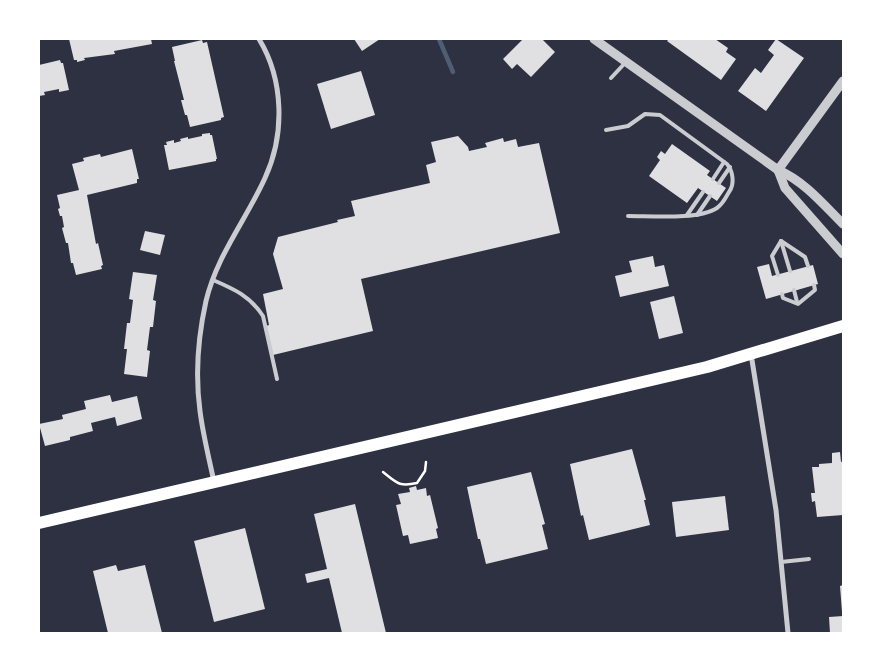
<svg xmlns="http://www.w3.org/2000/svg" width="882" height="672" viewBox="0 0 882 672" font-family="Quicksand,sans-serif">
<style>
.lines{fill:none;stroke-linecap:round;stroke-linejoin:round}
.stream{stroke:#4f5d75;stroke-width:4.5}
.building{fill:#e0e0e3}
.path{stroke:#fff;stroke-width:2.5}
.service{stroke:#caccd0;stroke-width:4}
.minor{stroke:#caccd0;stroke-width:5}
.tertiary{stroke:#caccd0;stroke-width:9}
.primary{stroke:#fff;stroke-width:12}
</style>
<rect width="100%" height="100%" fill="#2d3142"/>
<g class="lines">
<!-- stream -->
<path class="stream" d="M439 39 453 72"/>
</g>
<!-- building -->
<g class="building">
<path d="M69 39H151L152 44 114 51 115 54 84 58 85 60 77 62V60H74Z"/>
<path d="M354 39H380L362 51Z"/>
<path d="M523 39H542L555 52 531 77 517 64 512 69 503 59Z"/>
<path d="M669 39H715L728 48 726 52 736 59 721 80 667 41Z"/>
<path d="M776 39 804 58 766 111 738 91 755 68 761 73 774 55 768 50Z"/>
<path d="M202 40 203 43 207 42 224 117 221 118V120L190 127 187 115H185L181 100H184L174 61H175L172 47Z"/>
<path d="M60 60 61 63H63L69 90 59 92V89L44 92 45 95 39 96V65Z"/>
<path d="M361 71 375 115 331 129 317 84Z"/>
<path d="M210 133V135H212L217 159H216V161L169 170 164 145H167L166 142 174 140V143L181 141 180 139 188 137V139L202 136V134Z"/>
<path d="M458 136 468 147 469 151 487 147 485 143 503 138 504 142 516 139 518 147 539 143 560 233 361 279 373 331 273 355 266 326 269 325 263 294 283 289 273 254 278 237 338 222 337 220 355 216 351 201 430 183 426 165 436 162 431 142Z"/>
<path d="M672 144 710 171 707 175 726 188 717 201 698 188 687 203 649 176 660 160 657 157 661 151 665 154Z"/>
<path d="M132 149 139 179H137V183L87 195 96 244 98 243 103 265 101 266 102 269 76 275 73 263H71L68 243H66L62 228 64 227 62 216H60L58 209 60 208 57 195 79 190 72 164 84 161 83 158 100 154 101 157Z"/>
<path d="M145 231 165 235 160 255 140 250Z"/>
<path d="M653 256 655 267 664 265 669 286 620 297 615 276 632 272 629 261Z"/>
<path d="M769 264 772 276 813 265 818 284 766 299 757 267Z"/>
<path d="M133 272 157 275 153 300 156 301 153 327H150L147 350 150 351 147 377 124 374 127 349H124L127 323H130L133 300 129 299Z"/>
<path d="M674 296 683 333 659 339 650 302Z"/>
<path d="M110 395 112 402 137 396 142 419 117 426 115 417 91 423 93 431 70 437V440L45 446 39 424 63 419 62 415 86 409 84 401Z"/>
<path d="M632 449 646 500H644L650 525 589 540 583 515 581 516 570 464Z"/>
<path d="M840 452 841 462 843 461V515L817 517 815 501 812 502 811 493H815L812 467H819V464L832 463V453Z"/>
<path d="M531 472 545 524 542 525 548 549 486 564 480 539H478L467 487Z"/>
<path d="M416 486 417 490 426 488 427 496 430 495 438 528 436 529 438 538 410 544 408 535 403 536 396 505 401 504 398 494 410 492 409 488Z"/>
<path d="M725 496 729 530 676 537 672 502Z"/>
<path d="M355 504 386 633H342L329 578 307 583 305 574 327 569 314 514Z"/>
<path d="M245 528 265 609 214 622 194 541Z"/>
<path d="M116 565 118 571 145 565 162 633H108L93 571Z"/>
<path d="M843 585V612H842L840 586Z"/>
<path d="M843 616V633H830L829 617Z"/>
</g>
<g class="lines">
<!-- path -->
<path class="path" d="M383 472C397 483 399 487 417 483L425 471 426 462"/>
<!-- service -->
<g class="service">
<path d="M611 78 625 63"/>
<path d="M606 130 628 126 645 114 660 115 727 164C733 171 735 184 729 192 726 197 723 204 717 208 699 220 652 216 628 216"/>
<path d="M713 179 724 162"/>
<path d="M719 183 730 167"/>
<path d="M687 215 703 192"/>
<path d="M697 215 710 196"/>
<path d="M781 241 805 257 808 266"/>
<path d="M781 241 790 271"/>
<path d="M778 275 772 256 781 241"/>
<path d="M213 280C234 289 250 296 263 316L277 379"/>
<path d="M794 290 797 302"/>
<path d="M782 294 783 298 798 304 815 290 814 285"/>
<path d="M781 562 809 559"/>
</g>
<!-- minor -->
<g class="minor">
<path d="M751 354 776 510 788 633"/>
<path d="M214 482C209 458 203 435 200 411 195 374 198 337 206 301 217 255 246 220 265 178 285 135 284 80 259 39"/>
</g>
<!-- tertiary -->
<g class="tertiary">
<path d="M594 39 778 170C804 181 823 204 843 224"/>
<path d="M778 170 843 81"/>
<path d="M778 170 785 188 843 254"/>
</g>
<!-- primary -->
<path class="primary" d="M39 523 707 367 843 326"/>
</g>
<!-- border -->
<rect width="882" height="672" fill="none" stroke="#ffffff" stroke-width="80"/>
</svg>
